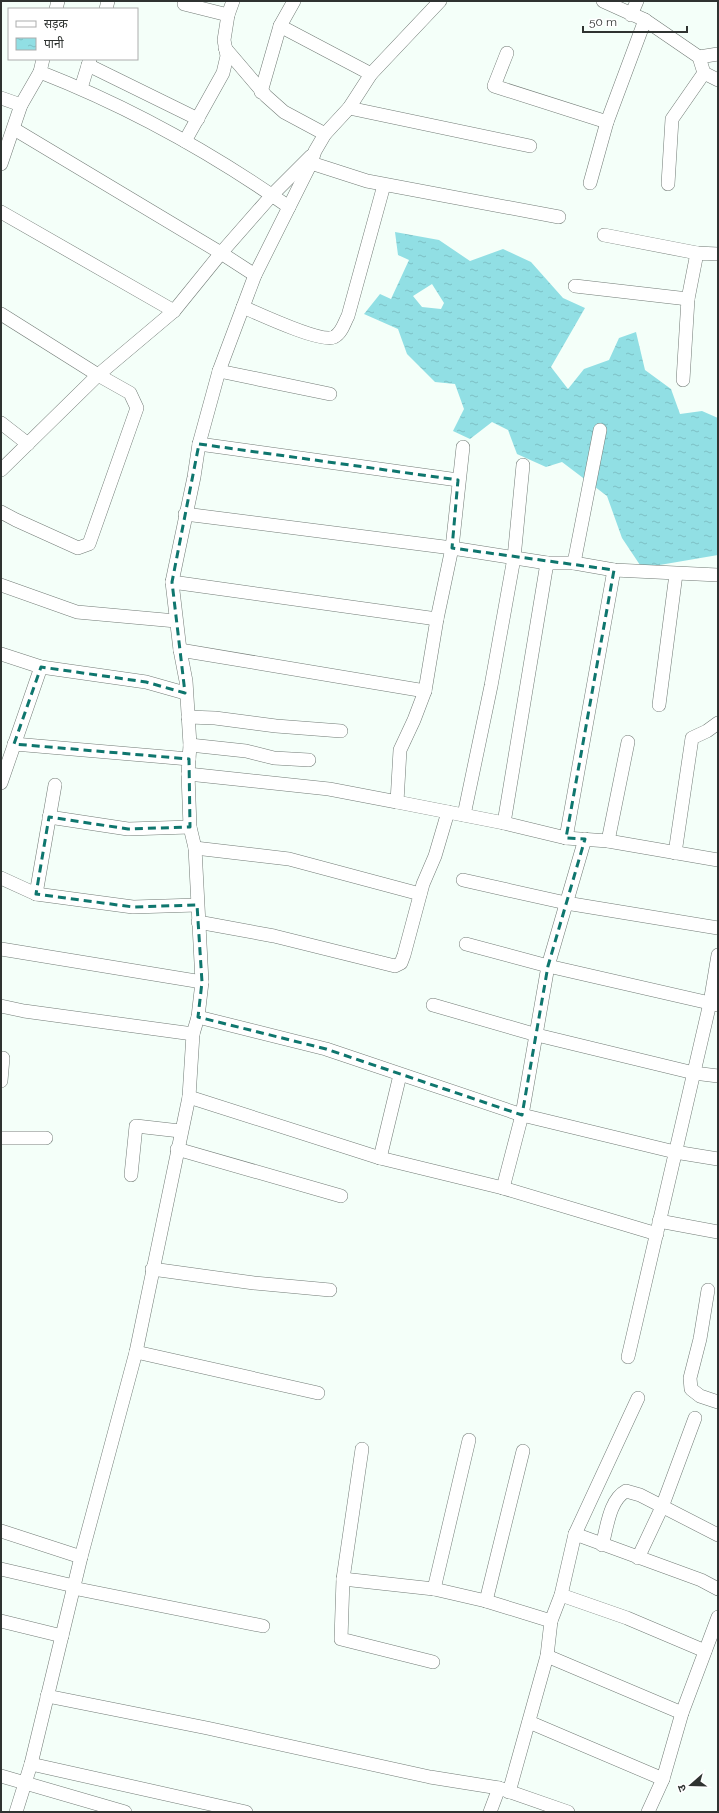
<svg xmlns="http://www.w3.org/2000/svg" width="719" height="1813" viewBox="0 0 719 1813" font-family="Raleway,'Noto Sans Devanagari',sans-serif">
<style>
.water{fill:url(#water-ripples);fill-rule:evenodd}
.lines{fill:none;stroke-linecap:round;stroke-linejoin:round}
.minor-casing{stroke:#727b76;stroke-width:14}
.minor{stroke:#fff;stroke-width:13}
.marked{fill:none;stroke:#0f766e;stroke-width:3;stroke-dasharray:8 5;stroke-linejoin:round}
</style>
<defs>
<pattern id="water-ripples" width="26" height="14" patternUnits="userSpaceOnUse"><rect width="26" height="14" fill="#91dfe4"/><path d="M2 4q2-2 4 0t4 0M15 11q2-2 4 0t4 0" fill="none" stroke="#7dc0c4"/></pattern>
</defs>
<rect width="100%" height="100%" fill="#f4fff9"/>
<!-- water -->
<path class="water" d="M395 232 439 240 470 261 503 249 531 262 563 298 585 308 551 367 568 389 584 369 609 360 619 338 636 332 645 370 671 389 680 414 702 411 718 418V555L642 568 622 538 607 496 562 462 546 467 517 454 508 430 492 422 470 439 453 431 464 409 455 384 435 382 407 354 398 329 364 314 380 294 391 299 409 260 398 255ZM432 284 444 303 441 309 422 307 413 296Z"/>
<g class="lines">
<defs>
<g id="minor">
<path d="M603 1 645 20 699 57 704 73 718 80"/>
<path d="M184 4 228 15"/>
<path d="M56 9 58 1"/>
<path d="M106 9 108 1"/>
<path d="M631 15 637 1"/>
<path d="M280 26 371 74"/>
<path d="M225 48 266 96 284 112 325 134"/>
<path d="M507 53 494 86 607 122"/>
<path d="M699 57 718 54"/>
<path d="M43 59 40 72C127 106 212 153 289 207"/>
<path d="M88 65 198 119"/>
<path d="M81 88 90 59"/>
<path d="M261 92 280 26 294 1"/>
<path d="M1 98 21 105"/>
<path d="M349 108 530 146"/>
<path d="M14 129 221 253 255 275"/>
<path d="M185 141 223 73 227 56 224 40 228 15 233 1"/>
<path d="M311 163 367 181 559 217"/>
<path d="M1 164 21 105 40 72"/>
<path d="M590 183 607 122 645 20"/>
<path d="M668 184 672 119 704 73"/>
<path d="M1 212 174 311"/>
<path d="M604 235 697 253"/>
<path d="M575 286 688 299"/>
<path d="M243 307C259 314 321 343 334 337 342 333 344 323 348 316L384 185"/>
<path d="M1 314 98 375 130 393 137 408 89 544 78 548 16 520 1 512"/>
<path d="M219 371 330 394"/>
<path d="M683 380 688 299 697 253 718 254"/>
<path d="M1 423 28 444"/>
<path d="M199 444 458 480"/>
<path d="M463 447 452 548 437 619 425 691 414 720 400 750 397 802 504 823 566 838 608 841 718 860"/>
<path d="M1 470 98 375 174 311 221 253 272 195 311 156"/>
<path d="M185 514 452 548 547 563H574L614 570 718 575"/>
<path d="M574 563 600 430"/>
<path d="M172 582 437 619"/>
<path d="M1 585 77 612 176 621"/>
<path d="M180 650 425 691"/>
<path d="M1 654 41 667 146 682 185 693"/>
<path d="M659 705 676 574"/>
<path d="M188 717 215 718 276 726 341 731"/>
<path d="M14 744 189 759"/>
<path d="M190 745 246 751 274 758 309 760"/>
<path d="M188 774 329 789 397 802"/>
<path d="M1 783 41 667"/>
<path d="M464 815 491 686 514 558 523 465"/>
<path d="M49 817 128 829 190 827"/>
<path d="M504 823 547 563"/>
<path d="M566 838 614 570"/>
<path d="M608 841 628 742"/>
<path d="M195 848 289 859 420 894"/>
<path d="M675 853 692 738 707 731 718 723"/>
<path d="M1 878 36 894 133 907 197 905"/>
<path d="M463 880 566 903 718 928"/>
<path d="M36 894 55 785"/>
<path d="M198 922 274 936 395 966 401 963 404 955 423 884 435 856 448 812"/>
<path d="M466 944 548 966 718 1005"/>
<path d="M1 949 202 982"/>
<path d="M433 1005 537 1035 694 1073 718 1076"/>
<path d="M1 1006 24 1011 193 1034"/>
<path d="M198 1017 326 1049 522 1115 675 1152 718 1159"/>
<path d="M1 1081 3 1058"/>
<path d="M189 1097 380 1158 503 1188 657 1234"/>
<path d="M1 1138H46"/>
<path d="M177 1149 341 1196"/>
<path d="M380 1158 400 1075"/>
<path d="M131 1175 136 1126 180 1131"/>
<path d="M503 1188 522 1115 548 966 585 839"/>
<path d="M659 1221 718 1232"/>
<path d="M152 1269 254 1283 330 1290"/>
<path d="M708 1290 700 1339 690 1378 691 1389 700 1396 718 1402"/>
<path d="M136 1352 318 1393"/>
<path d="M628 1357 710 1003 718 955"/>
<path d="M362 1449 343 1579 341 1639 433 1662"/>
<path d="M1 1531 81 1557"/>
<path d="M575 1534 638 1398"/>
<path d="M602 1545C607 1529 609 1500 626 1491L640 1495 718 1535"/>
<path d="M638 1558 662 1507 695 1418"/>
<path d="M1 1569 74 1586"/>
<path d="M343 1579 434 1589 486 1601 551 1621 561 1595 575 1534 701 1580 718 1589"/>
<path d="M73 1588 263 1626"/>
<path d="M434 1589 469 1440"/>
<path d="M561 1595 627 1618 705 1651"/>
<path d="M486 1601 523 1451"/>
<path d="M1 1621 62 1636"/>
<path d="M547 1656 682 1713"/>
<path d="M47 1696 207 1728 430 1777 499 1788 568 1812"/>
<path d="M529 1722 663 1779"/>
<path d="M31 1764 246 1812"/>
<path d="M1 1776 125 1812"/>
<path d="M509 1792 547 1656 551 1621"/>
<path d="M16 1812 31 1764 81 1557 136 1352 189 1097 193 1034 198 1017 202 982 195 848 190 827 188 774 190 745 186 681 180 650 172 582 194 477 199 444 219 371 255 275 311 163 315 151 325 134 349 108 371 74 440 1"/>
<path d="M490 1812 499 1788"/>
<path d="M648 1812 663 1779 682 1713 718 1617"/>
</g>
</defs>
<!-- minor casing -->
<use href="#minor" class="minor-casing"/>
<!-- minor -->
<use href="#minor" class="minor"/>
</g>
<!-- marked area -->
<path class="marked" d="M199 444 458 480 452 548 614 570 566 838 585 839 548 966 522 1115 326 1049 198 1017 202 982 197 905 133 907 36 894 49 817 128 829 190 827 189 759 14 744 41 667 146 682 185 693 172 582Z"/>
<!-- border -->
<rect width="719" height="1813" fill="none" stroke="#2f3331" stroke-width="4"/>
<!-- legend -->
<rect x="8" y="8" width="130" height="52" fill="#ffffff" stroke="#acadad"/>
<rect x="16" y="21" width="20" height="6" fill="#ffffff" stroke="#acadad"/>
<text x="44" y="28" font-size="12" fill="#2f3331">सड़क</text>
<rect x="16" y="38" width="20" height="12" fill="url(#water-ripples)" stroke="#acadad"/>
<text x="44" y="48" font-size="12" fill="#2f3331">पानी</text>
<!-- north arrow -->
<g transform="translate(691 1785) rotate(250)" stroke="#ffffff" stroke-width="3" paint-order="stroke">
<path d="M0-3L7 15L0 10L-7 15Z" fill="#2f3331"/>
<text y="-6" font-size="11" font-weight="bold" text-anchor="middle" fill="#2f3331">उ</text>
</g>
<!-- scale -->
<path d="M583 26v6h104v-6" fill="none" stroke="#2f3331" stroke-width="2"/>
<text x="589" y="26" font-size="12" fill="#2f3331" stroke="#ffffff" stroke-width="3" paint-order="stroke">50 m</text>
</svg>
